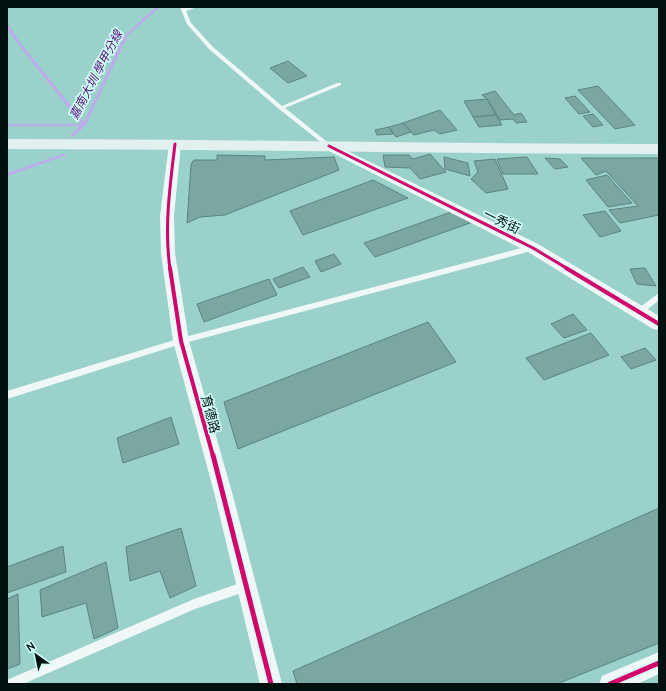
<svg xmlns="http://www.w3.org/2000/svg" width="666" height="691" viewBox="0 0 666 691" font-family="Cabin,'Noto Sans TC',sans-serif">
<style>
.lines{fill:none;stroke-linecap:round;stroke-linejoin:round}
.stream{fill:#bdacec;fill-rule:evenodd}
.building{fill:#7ba7a3;stroke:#5a8581}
.service{fill:#f0f8f7;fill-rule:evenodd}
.minor{fill:#f0f8f7;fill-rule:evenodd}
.secondary{fill:#e3f0f0;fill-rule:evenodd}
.cycleway-far2-casing{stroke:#d0fff9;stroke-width:5}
.cycleway-far1-casing{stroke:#d0fff9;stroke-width:6}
.cycleway-casing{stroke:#d0fff9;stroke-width:8}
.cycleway-far2{stroke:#d6006c;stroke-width:3}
.cycleway-far1{stroke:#d6006c;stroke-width:4}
.cycleway{stroke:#d6006c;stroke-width:5}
.labels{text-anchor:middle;stroke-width:3.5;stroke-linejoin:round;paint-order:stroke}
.far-water-label{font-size:12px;font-style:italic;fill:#561081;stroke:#d0fff9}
.street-label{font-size:13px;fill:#00110f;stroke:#d0fff9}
</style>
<rect width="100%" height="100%" fill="#9ad1cb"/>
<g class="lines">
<!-- stream -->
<g class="stream">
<path d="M156 7H160L127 36 86 125 73 137H72L70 136 80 126H7V124H81L17 43 7 28V24H8L19 41 84 122 124 36Z"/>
<path d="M63 154H65L66 155 65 156 7 176V173Z"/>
</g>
</g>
<!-- building -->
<g class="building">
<path d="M288 61 307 76 288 83 270 68Z"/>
<path d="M598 86 635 125 615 129 578 90Z"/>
<path d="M495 91 514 115 521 113 527 122 516 123 513 119 500 120 487 99 482 95Z"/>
<path d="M575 96 590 112 579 114 565 98Z"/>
<path d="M487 99 496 115 473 117 464 101Z"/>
<path d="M440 110 457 130 440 134 434 130 414 135 403 123Z"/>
<path d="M593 114 603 125 593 127 583 116Z"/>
<path d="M496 115 502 125 479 127 473 117Z"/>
<path d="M403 123 411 132 396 137 389 127Z"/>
<path d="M389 127 393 134 377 135 375 130Z"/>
<path d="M430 154 446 172 420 179 410 168 385 167 383 155H409L413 159Z"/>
<path d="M217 155 265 156V160L334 157 339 170 225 215 200 217 187 223 191 164 194 160H217Z"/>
<path d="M444 157 468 163 470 176 445 169Z"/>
<path d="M527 157 538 174H503L497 159Z"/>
<path d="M545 158 560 159 568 167 555 169Z"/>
<path d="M581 158H659V215L620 223 609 210 638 206 606 171 596 175Z"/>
<path d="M495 159 508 189 486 193 471 179 478 172 474 161Z"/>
<path d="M607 175 632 203 608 207 586 180Z"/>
<path d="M373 180 408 198 303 235 290 211Z"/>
<path d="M605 211 621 231 600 237 583 215Z"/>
<path d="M451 212 470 223 375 257 364 243Z"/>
<path d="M334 254 341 264 321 272 315 261Z"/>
<path d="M303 267 310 277 279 288 273 279Z"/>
<path d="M645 268 656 286 637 284 630 269Z"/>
<path d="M269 279 277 295 204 322 197 304Z"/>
<path d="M573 314 587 330 564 338 551 324Z"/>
<path d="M428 322 456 362 238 449 224 402Z"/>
<path d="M591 333 609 355 544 380 526 358Z"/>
<path d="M645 348 656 360 631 369 621 357Z"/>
<path d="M171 417 179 444 123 463 117 438Z"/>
<path d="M659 508V643L557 684H297L293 671Z"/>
<path d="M181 528 196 586 170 598 160 571 130 581 126 547Z"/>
<path d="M63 546 66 572 7 593V567Z"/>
<path d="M106 562 118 628 94 639 86 603 42 617 40 590Z"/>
<path d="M18 594 20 664 7 669V599Z"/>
</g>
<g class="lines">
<!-- service -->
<g class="service">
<path d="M180 7 185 8 197 7 186 11 191 23 213 47 282 106 337 83H341V85L285 108 331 145V147H327L279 109 209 49 187 24Z"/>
<path d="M533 245 535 246 537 248 535 250 181 344 7 399V391L181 338Z"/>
<path d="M659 293V300L642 314H636L635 312 636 310Z"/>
<path d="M246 581 250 582 251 586 250 590 195 609 23 684H7V680L194 599Z"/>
</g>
<!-- minor -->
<g class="minor">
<path d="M175 140 179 141 181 144 174 216 175 253 189 341 233 496 282 684H260L215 496 173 341 161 253 160 216 169 144 171 141Z"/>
<path d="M329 142 538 244 659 316V330L653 329 528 252 325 149 323 146 325 143Z"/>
<path d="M659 652V674L637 684H599L602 676Z"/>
</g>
<!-- secondary -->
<path class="secondary" d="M7 139C224 139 442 144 659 144V154C442 154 224 149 7 149Z"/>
<defs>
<g id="cycleway-far2">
<path d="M329 146 533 248 568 269"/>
<path d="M170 269C164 227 170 186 175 144"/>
</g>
<g id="cycleway-far1">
<path d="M170 268 181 341 213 456"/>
<path d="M566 268 659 324"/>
</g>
<g id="cycleway">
<path d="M213 455 271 684"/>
<path d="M610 684 659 663"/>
</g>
</defs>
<!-- cycleway-far2 casing -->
<use href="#cycleway-far2" class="cycleway-far2-casing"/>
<!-- cycleway-far1 casing -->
<use href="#cycleway-far1" class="cycleway-far1-casing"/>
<!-- cycleway casing -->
<use href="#cycleway" class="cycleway-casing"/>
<!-- cycleway-far2 -->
<use href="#cycleway-far2" class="cycleway-far2"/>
<!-- cycleway-far1 -->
<use href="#cycleway-far1" class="cycleway-far1"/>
<!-- cycleway -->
<use href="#cycleway" class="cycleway"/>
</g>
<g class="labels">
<!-- far-water labels -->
<g class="far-water-label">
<text transform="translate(96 75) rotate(-62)" y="4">嘉南大圳 學甲分線</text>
</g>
<!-- street labels -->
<g class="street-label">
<text transform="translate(502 221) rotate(26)" y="5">一秀街</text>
<text transform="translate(211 414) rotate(75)" y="5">育德路</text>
</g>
</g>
<!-- border -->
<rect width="666" height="691" fill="none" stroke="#00110f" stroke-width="16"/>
<!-- north arrow -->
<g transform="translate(36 655) rotate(327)" stroke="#d0fff9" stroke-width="3" paint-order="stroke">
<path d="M0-3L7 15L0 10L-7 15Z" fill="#00110f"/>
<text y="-6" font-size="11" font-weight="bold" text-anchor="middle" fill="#00110f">N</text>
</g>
</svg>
